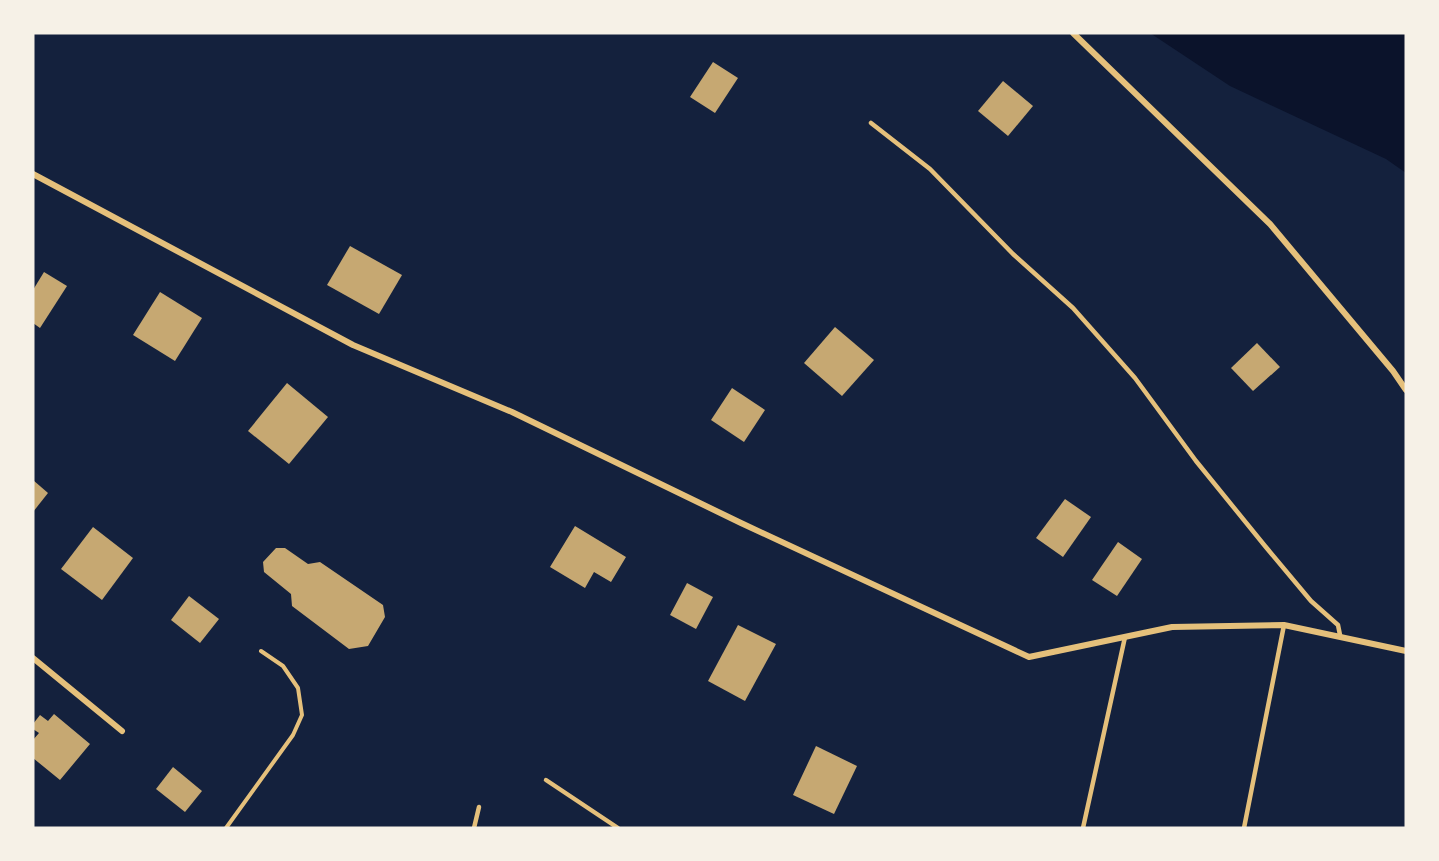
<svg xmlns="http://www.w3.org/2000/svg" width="1439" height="861" viewBox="0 0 1439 861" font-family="Rubik,sans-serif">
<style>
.water{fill:#0b132b}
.building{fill:#c6a872}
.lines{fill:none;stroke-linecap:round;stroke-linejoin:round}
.path{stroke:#e5c07b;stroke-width:4}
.service{stroke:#e5c07b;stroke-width:4.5}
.minor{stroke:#e5c07b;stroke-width:6}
</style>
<rect width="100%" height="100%" fill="#14213d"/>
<!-- water -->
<path class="water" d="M1150 33H1406V173L1386 159 1230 86Z"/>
<!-- building -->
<g class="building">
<path d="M713 62 738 78 715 113 690 97Z"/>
<path d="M1003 81 1033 106 1008 136 978 111Z"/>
<path d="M350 246 402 275 379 314 327 285Z"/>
<path d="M44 272 67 286 40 328 33 323V290Z"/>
<path d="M160 292 202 318 175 361 133 335Z"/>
<path d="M835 327 874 360 842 396 804 363Z"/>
<path d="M1257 343 1280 367 1253 391 1231 368Z"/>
<path d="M287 383 328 417 289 464 248 431Z"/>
<path d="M732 388 765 410 744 442 711 420Z"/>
<path d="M33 480 48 493 33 512Z"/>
<path d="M1065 499 1091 517 1063 557 1036 538Z"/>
<path d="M575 526 626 557 611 582 594 572 585 588 550 567Z"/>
<path d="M93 527 133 558 102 600 61 569Z"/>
<path d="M1118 542 1142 559 1117 596 1092 580Z"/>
<path d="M276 548H285L308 564 320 562 383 605 385 617 368 646 349 649 292 606 291 594 264 572 263 562Z"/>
<path d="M687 583 713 597 696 629 670 615Z"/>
<path d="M189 596 219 619 200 643 171 620Z"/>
<path d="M738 625 776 644 745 701 708 681Z"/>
<path d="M54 714 90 744 60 780 33 758V740L39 733 33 729V724L40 715 48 721Z"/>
<path d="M816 746 857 766 834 814 793 795Z"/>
<path d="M173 767 202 791 185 812 156 789Z"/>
</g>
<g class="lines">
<!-- path -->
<path class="path" d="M226 828 293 735 302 715 298 688 283 666 261 651"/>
<!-- service -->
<g class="service">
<path d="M871 123 930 169 1013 254 1073 308 1135 378 1196 461 1265 546 1311 601 1338 625 1340 635"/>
<path d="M546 780 618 828"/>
<path d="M474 828 479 807"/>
<path d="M1083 828 1125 637"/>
<path d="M1244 828 1284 625"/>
</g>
<!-- minor -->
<g class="minor">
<path d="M1073 33 1270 224 1393 371 1406 390"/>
<path d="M33 174 353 345 512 412 741 523 1029 657 1172 627 1284 625 1406 651"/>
<path d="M33 658 122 731"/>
</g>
</g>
<!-- border -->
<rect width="1439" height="861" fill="none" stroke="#f6f1e7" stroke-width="69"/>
</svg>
